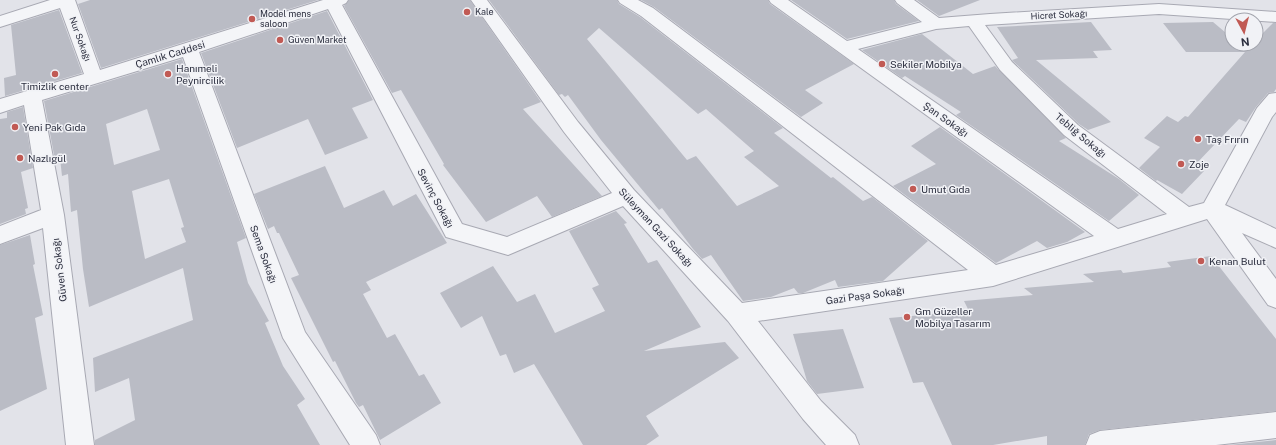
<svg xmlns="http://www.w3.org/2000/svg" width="1276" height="445" viewBox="0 0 1276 445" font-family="'Public Sans',sans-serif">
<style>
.building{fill:#babcc5;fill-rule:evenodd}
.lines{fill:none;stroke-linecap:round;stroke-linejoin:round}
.minor-casing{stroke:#a8a9b3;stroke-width:2}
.minor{fill:#f4f5f8;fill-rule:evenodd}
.poi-dot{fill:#c15a54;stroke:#f1f2f6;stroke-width:1.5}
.labels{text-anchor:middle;stroke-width:3;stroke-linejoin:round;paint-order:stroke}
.far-poi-label{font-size:9px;fill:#2c2f3f;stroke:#f1f2f6;text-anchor:start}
.far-street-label{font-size:9px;fill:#2c2f3f;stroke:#f1f2f6}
.street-label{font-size:10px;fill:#2c2f3f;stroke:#f1f2f6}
.poi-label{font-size:10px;fill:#2c2f3f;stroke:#f1f2f6;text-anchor:start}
</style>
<rect width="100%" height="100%" fill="#e2e3e9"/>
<!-- building -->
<g class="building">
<path d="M90 0H318L101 68 78 4Z"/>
<path d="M349 0H470L541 102 523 109 602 196 552 217 537 196 486 222 443 165 444 164 401 90 392 93 344 6Z"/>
<path d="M489 0H617L619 4 640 17 783 128 774 133 831 178 833 177 863 201 872 197 928 241 883 281 838 287 835 280 803 293H798L794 288 771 297 743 301 711 255 702 259 693 249 662 208 659 210 601 140 568 95 565 97 562 94 559 95ZM599 28 698 114 706 109 754 151 744 157 779 186 737 206 696 156 687 160 587 39Z"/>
<path d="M641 0H768L770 4 854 64 805 90 823 103 801 117 654 7Z"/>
<path d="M791 0H894L896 4 919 21 847 39Z"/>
<path d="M917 0H980L939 16Z"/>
<path d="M59 10 82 73 5 96 4 78 16 75 11 25Z"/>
<path d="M327 11 373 100 352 108 368 138 325 155 308 119 237 148 201 53Z"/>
<path d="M1091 22 1112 50 1093 51 1098 58 1036 60 1111 122 1088 130 1079 124 1013 61 1012 60 1018 58 997 27Z"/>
<path d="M1213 22 1232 38V44H1238L1246 51 1252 44H1256V40L1273 23H1276V89L1274 92 1268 93 1256 107 1246 122 1239 119 1194 166 1204 171 1182 194 1157 180 1156 181 1139 168 1160 147 1144 138 1167 116 1178 122 1185 116 1188 117 1245 52H1186L1163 23Z"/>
<path d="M922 34 973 74 995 66 1066 138 1059 141 1119 179 1139 195 1109 221 956 115 961 112 905 76 902 78 862 50Z"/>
<path d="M182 59 246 238 237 242 248 283 269 321 265 323 283 366 305 399 297 405 320 445H95V440L135 420 129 378 95 392 93 358 193 320 183 268 89 307 83 269 77 210 71 212 68 174 62 176 60 158 55 160 44 101ZM147 109 160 150 114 165 106 124ZM169 179 184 227 181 228 186 242 145 259 132 191Z"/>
<path d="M23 107 33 168 21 172 28 208 25 209 26 214 0 224V119L7 118V112Z"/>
<path d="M940 127 1085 232 1067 242 1047 248 1037 241 996 263 893 186 936 164 911 146Z"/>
<path d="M325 166 344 208 384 190 393 206 416 194 447 243 366 282 371 290 363 294 387 338 395 334 419 376 424 374 441 403 380 440 363 405 359 407 356 403 335 361 333 362 291 278 299 275 279 233H277L274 226 268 229 254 194Z"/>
<path d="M616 211 627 223 624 224 648 263 657 260 701 327 644 351 725 342 739 358 646 416 659 436 646 445H583L534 364 514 373 506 354 500 356 482 316 461 328 440 293 493 266 517 302 535 294 555 333 605 311 592 288 599 285 569 231Z"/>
<path d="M30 235 35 264 33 265 43 315 35 318 47 389 0 411V245Z"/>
<path d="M1211 256 1276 339V411L1100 430 1089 434 1085 445H1047V436L993 445H952L923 382 913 383 889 318 969 311 964 301 1033 295 1024 288 1094 282 1083 274 1121 270 1123 273 1171 267 1167 262Z"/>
<path d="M843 329 864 388 817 394 807 381 793 334Z"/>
<path d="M1276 440V445H1229Z"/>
</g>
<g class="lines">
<defs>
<g id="minor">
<path d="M50 0H75L100 70 323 0H348L346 3 342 5 462 224 507 237 612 193 564 132 471 0H487L578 122 634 190 742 303 968 270 641 16 620 3 618 0H638L653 8 996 265 1094 236 771 3 769 0H788L847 41 922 22 897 3 895 0H914L939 18 990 14 1159 4 1276 12V22L1159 14 985 25 1012 62 1078 125 1189 207 1204 203 1257 108 1269 94 1276 93V112L1272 117 1225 205 1276 229V248L1242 233 1276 279V308L1268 305 1207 219 993 286 758 321 821 401 855 435 859 445H826L803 419 728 321 623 206 508 255 446 237 328 9 199 52 305 332 376 435 380 445H350L283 338 183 57 42 100 64 215 94 445H66L43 228 0 244V226L41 210 24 105 0 113V99L84 74 60 8 0 27V16ZM969 26 1000 70 1064 135 1167 214 1118 229 858 49 936 29Z"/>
<path d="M1276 412V438L1216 445H1086L1090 435 1100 431Z"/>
</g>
</defs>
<!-- minor casing -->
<use href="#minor" class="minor-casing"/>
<!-- minor -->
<use href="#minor" class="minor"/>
</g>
<!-- markers -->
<g class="poi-dot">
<circle cx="467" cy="12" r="4"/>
<circle cx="252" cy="19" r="4"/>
<circle cx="280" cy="40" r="4"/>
<circle cx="882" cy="64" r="4"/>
<circle cx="55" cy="74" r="4"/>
<circle cx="168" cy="74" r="4"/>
<circle cx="15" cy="127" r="4"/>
<circle cx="1198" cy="139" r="4"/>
<circle cx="20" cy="158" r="4"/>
<circle cx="1181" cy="164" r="4"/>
<circle cx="913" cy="189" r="4"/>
<circle cx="1201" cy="261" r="4"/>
<circle cx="907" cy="317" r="4"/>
</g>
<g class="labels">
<!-- far-poi labels -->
<g class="far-poi-label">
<text x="475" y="15">Kale</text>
<text x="260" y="17">Model mens<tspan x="260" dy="10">saloon</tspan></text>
<text x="288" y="43">Güven Market</text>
</g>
<!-- far-street labels -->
<g class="far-street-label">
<text transform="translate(1059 15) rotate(-3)" y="3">Hicret Sokağı</text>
<text transform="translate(80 39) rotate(70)" y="3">Nur Sokağı</text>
</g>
<!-- street labels -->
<g class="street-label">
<text transform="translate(170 54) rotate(-17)" y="4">Çamlık Caddesi</text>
<text transform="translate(946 119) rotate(35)" y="4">Şan Sokağı</text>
<text transform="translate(1081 135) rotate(40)" y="4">Tebliğ Sokağı</text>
<text transform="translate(436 198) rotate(62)" y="4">Sevinç Sokağı</text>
<text transform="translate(656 227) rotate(47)" y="4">Süleyman Gazi Sokağı</text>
<text transform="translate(264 254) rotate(70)" y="4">Sema Sokağı</text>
<text transform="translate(59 270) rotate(-97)" y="4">Güven Sokağı</text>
<text transform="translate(865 295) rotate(-8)" y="4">Gazi Paşa Sokağı</text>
</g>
<!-- poi labels -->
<g class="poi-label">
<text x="890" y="68">Sekiler Mobilya</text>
<text x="176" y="72">Hanımeli<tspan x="176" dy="12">Peynircilik</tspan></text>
<text x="55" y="90" text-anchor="middle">Timizlik center</text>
<text x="23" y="131">Yeni Pak Gıda</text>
<text x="1206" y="143">Taş Frırın</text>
<text x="28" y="162">Nazlıgül</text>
<text x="1189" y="168">Zoje</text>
<text x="921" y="193">Umut Gıda</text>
<text x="1209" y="265">Kenan Bulut</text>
<text x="915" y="315">Gm Güzeller<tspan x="915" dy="12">Mobilya Tasarım</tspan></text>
</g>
</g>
<!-- north arrow -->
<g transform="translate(1244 32) rotate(173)"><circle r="19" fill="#f1f2f6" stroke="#a2a4ad"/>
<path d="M0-3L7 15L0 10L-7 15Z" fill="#c15a54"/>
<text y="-6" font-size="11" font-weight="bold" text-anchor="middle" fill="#2c2f3f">N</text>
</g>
</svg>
